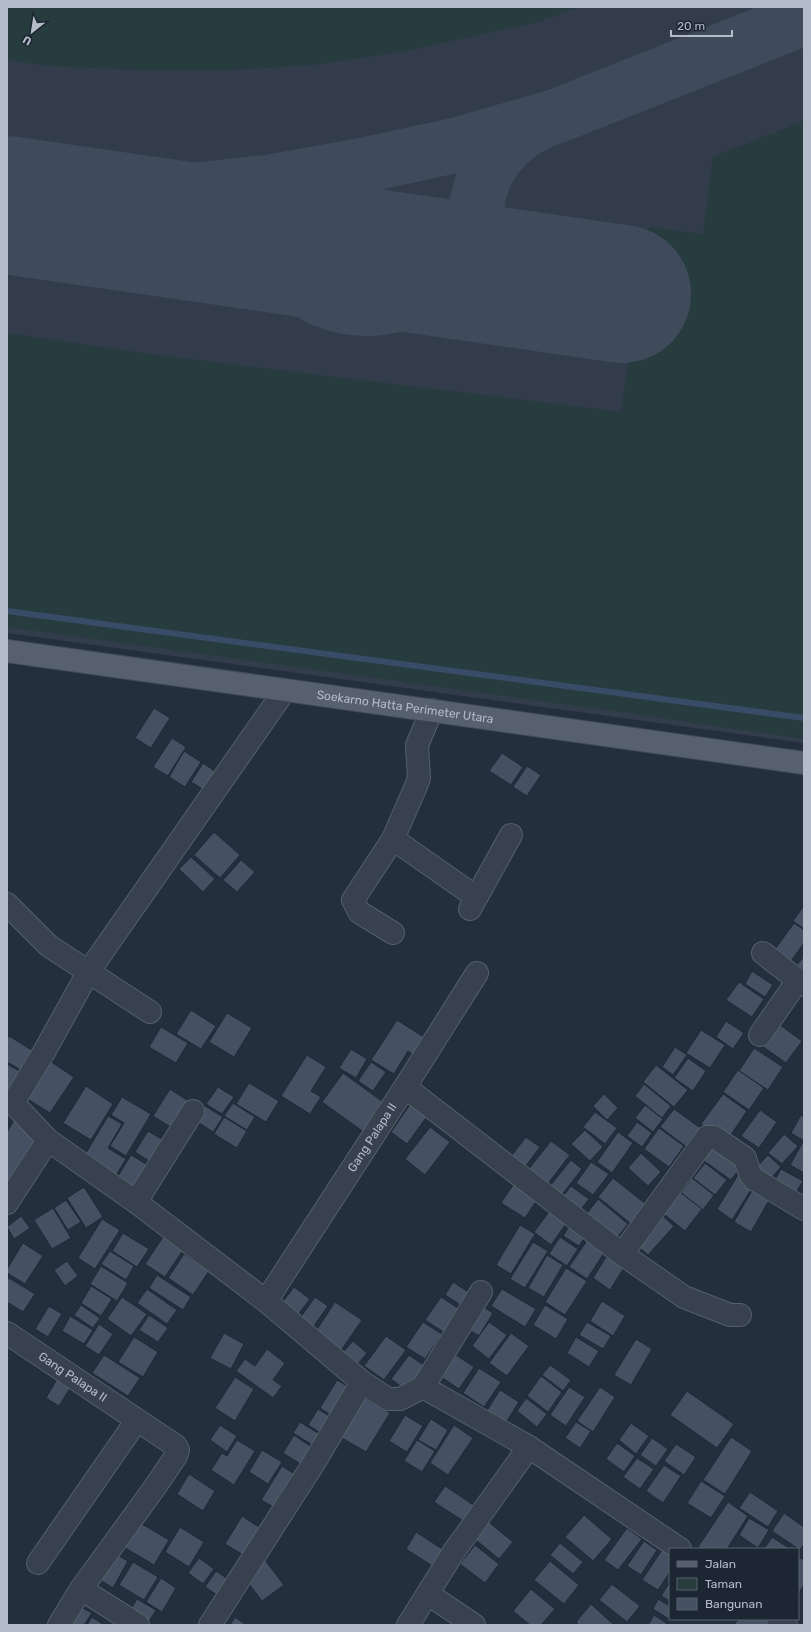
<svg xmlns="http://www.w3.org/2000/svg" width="811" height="1632" viewBox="0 0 811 1632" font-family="Rubik,sans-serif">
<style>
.airport{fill:#323c4b}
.green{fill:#263c3f}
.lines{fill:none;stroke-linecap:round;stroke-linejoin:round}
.stream{stroke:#394c67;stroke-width:6}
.taxiway{stroke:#3f4a5a;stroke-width:55}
.runway{stroke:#3f4a5a;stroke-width:138}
.building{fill:#455162;stroke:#1f2835}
.minor-casing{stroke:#565f6c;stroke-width:24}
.major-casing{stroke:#414a57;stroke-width:24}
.minor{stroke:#38414e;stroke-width:22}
.major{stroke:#56606e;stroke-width:22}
.labels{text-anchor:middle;stroke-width:3;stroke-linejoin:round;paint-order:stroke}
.street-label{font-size:12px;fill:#b4bcc9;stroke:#1d2633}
</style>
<rect width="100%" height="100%" fill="#242f3e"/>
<!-- airport -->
<path class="airport" d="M7 7H804V743L7 633Z"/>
<!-- green -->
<g class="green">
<path d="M7 7H578L538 22 405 51 314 65 229 70H140L51 66 7 60Z"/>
<path d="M804 121V739L628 713 7 627V333L149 354 621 412 648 227 703 234 713 157Z"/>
</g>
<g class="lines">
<!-- stream -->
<path class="stream" d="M7 611 804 718"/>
<!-- taxiway -->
<g class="taxiway">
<path d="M7 194 94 195 196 190 270 182 369 164 457 145 554 117 804 18"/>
<path d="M121 223 234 242C246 246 258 249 267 256 295 276 303 296 339 305 379 315 422 303 450 272 457 264 464 255 468 245 474 228 475 211 479 194 486 164 508 137 537 124"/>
</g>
<!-- runway -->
<path class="runway" d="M7 205 622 294"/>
</g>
<!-- building -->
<g class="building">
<path d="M154 708 170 718 151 748 135 738Z"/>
<path d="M172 738 186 747 168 776 153 767Z"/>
<path d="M184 751 201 762 185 787 169 777Z"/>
<path d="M502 753 523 767 511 785 489 771Z"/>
<path d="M203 763 216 772 204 790 191 782Z"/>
<path d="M527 766 541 775 527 796 513 787Z"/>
<path d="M214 832 240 855 220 878 194 855Z"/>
<path d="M191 857 215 879 203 892 179 869Z"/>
<path d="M241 860 255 872 237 892 223 880Z"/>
<path d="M803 907 804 908V929L793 921Z"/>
<path d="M794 923 804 930V943L789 964 773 952Z"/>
<path d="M804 956V970L797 965Z"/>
<path d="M752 971 773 985 765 997 745 984Z"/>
<path d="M739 982 764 999 752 1017 726 1000Z"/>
<path d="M191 1010 216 1026 201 1049 176 1034Z"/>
<path d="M227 1013 252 1028 234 1057 209 1042Z"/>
<path d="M397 1020 430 1041 418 1058 408 1051 394 1074 371 1060Z"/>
<path d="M726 1021 744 1033 733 1049 716 1037Z"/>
<path d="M776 1022 802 1041 786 1063 759 1044Z"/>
<path d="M161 1027 188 1043 176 1063 149 1047Z"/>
<path d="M701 1030 725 1045 710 1068 686 1053Z"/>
<path d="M9 1036 38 1054 26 1073 7 1062V1039Z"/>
<path d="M675 1047 687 1055 673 1075 662 1067Z"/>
<path d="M754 1048 783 1067 768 1090 739 1071Z"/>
<path d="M351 1049 367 1059 356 1078 339 1068Z"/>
<path d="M307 1055 326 1067 311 1091 321 1097 310 1114 281 1096Z"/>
<path d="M688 1058 706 1071 693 1091 674 1078Z"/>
<path d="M50 1061 74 1077 50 1113 26 1098Z"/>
<path d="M371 1062 386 1072 373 1091 358 1081Z"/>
<path d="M7 1064 26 1075 7 1103Z"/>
<path d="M656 1065 688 1090 674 1107 643 1082Z"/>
<path d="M738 1070 764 1088 749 1110 723 1092Z"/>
<path d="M343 1073 386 1104 365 1133 322 1102Z"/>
<path d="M249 1083 279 1101 266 1122 236 1104Z"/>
<path d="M644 1084 671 1106 662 1118 635 1096Z"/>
<path d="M86 1086 113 1104 91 1140 63 1123Z"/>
<path d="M218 1087 234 1097 222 1114 206 1104Z"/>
<path d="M170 1089 193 1104 177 1131 153 1116Z"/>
<path d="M604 1094 618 1108 607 1120 593 1106Z"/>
<path d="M723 1094 747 1111 726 1142 701 1124Z"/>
<path d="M122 1097 151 1114 126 1156 110 1146 124 1123 111 1115Z"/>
<path d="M233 1103 255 1117 247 1130 224 1116Z"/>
<path d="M411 1103 428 1115 407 1144 391 1132Z"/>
<path d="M645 1105 663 1119 653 1132 635 1118Z"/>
<path d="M205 1106 223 1117 213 1132 196 1121Z"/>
<path d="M674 1109 706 1132 692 1151 660 1127Z"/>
<path d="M760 1110 777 1122 759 1148 741 1136Z"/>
<path d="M595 1112 617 1128 605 1144 583 1127Z"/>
<path d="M801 1115 804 1117V1141L791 1133Z"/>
<path d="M108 1116 122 1124 108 1148 126 1159 115 1177 83 1158Z"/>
<path d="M224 1117 247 1131 237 1148 214 1134Z"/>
<path d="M14 1120 41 1136 12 1184 7 1181V1132Z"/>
<path d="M637 1122 652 1133 642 1147 627 1136Z"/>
<path d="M430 1127 450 1142 425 1175 405 1159Z"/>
<path d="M659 1128 684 1146 669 1167 644 1149Z"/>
<path d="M585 1130 603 1147 590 1161 571 1144Z"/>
<path d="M148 1131 168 1143 155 1165 135 1152Z"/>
<path d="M618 1132 633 1143 612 1173 597 1162Z"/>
<path d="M784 1134 798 1146 782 1164 768 1153Z"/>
<path d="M526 1137 540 1147 519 1175 505 1164Z"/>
<path d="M551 1141 570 1155 546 1186 527 1171Z"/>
<path d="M713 1142 743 1164 731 1180 701 1159Z"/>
<path d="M803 1142 804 1143V1173L790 1165Z"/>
<path d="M641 1153 661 1172 648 1186 628 1168Z"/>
<path d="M131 1155 151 1167 135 1193 115 1181Z"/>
<path d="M768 1155 781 1167 765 1185 752 1172Z"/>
<path d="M571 1160 582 1169 561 1196 549 1187Z"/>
<path d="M591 1162 609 1174 593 1195 576 1183Z"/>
<path d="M705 1163 727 1180 715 1195 693 1178Z"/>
<path d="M781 1169 803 1181 793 1197 772 1185Z"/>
<path d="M738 1175 754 1185 732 1220 717 1209Z"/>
<path d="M613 1178 651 1208 636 1228 598 1197Z"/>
<path d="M692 1178 714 1195 703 1210 681 1193Z"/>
<path d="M517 1179 541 1194 525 1218 501 1203Z"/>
<path d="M571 1186 589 1199 576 1216 558 1203Z"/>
<path d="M84 1187 103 1217 86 1228 67 1198Z"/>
<path d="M754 1187 771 1197 751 1232 734 1222Z"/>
<path d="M677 1190 702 1209 685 1231 660 1211Z"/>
<path d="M598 1199 628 1224 615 1240 585 1216Z"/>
<path d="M66 1200 81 1222 68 1230 54 1208Z"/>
<path d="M53 1208 71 1238 52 1249 34 1220Z"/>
<path d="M551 1209 568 1221 551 1245 534 1232Z"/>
<path d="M660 1214 674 1226 648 1255 634 1243Z"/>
<path d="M21 1216 30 1228 14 1239 7 1227Z"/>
<path d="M102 1219 120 1230 95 1269 78 1258Z"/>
<path d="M572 1222 588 1232 579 1246 563 1236Z"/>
<path d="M520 1225 535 1234 511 1274 496 1265Z"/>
<path d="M123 1233 149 1249 137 1267 112 1251Z"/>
<path d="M163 1237 183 1250 165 1277 145 1264Z"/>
<path d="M560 1237 578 1249 567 1266 549 1254Z"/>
<path d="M588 1239 606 1250 587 1279 569 1267Z"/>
<path d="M533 1242 548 1251 525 1288 510 1279Z"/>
<path d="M23 1243 43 1256 25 1284 7 1273V1269Z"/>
<path d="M110 1251 134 1266 126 1280 101 1264Z"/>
<path d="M609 1252 627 1263 610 1290 593 1278Z"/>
<path d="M184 1254 209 1271 193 1295 168 1278Z"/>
<path d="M547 1255 563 1265 544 1297 528 1288Z"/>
<path d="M67 1261 78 1276 65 1286 54 1270Z"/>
<path d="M101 1266 128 1283 117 1301 90 1284Z"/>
<path d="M566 1268 587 1281 565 1315 545 1302Z"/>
<path d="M157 1275 191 1297 183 1310 149 1288Z"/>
<path d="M9 1278 35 1294 23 1312 7 1302V1281Z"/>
<path d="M453 1282 473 1295 465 1308 445 1295Z"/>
<path d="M91 1286 112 1299 101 1316 81 1303Z"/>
<path d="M294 1287 310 1299 294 1320 278 1308Z"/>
<path d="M147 1289 177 1310 167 1324 137 1303Z"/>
<path d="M502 1289 536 1309 525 1327 491 1306Z"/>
<path d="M122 1297 147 1314 131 1336 107 1319Z"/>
<path d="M315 1297 328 1306 311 1330 298 1321Z"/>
<path d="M441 1297 461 1310 445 1333 425 1320Z"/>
<path d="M602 1301 625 1316 613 1336 590 1321Z"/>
<path d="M335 1302 362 1320 340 1352 314 1334Z"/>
<path d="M477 1303 493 1313 479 1336 463 1326Z"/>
<path d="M81 1305 100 1318 93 1328 74 1315Z"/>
<path d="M545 1305 568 1319 556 1339 533 1325Z"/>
<path d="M49 1306 62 1314 48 1337 35 1329Z"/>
<path d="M149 1315 168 1328 158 1342 139 1330Z"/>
<path d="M70 1316 93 1330 84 1344 62 1331Z"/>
<path d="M423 1322 442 1334 425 1359 406 1347Z"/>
<path d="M489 1322 507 1335 489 1359 472 1346Z"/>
<path d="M587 1322 611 1336 603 1349 579 1335Z"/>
<path d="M99 1324 113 1334 99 1355 85 1346Z"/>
<path d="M224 1333 244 1344 231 1369 210 1358Z"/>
<path d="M511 1333 529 1346 507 1376 489 1363Z"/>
<path d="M386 1336 406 1350 384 1380 364 1366Z"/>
<path d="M134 1337 158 1352 143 1377 118 1362Z"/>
<path d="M576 1337 599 1351 589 1367 567 1353Z"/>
<path d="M636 1339 652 1349 631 1385 614 1375Z"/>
<path d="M353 1341 367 1353 353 1370 338 1358Z"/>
<path d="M267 1349 285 1363 273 1380 282 1386 273 1398 236 1371 245 1359 255 1366Z"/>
<path d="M104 1355 140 1378 128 1396 92 1373Z"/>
<path d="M409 1355 425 1366 407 1391 391 1379Z"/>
<path d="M456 1355 474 1367 459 1389 441 1377Z"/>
<path d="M550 1365 571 1380 563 1391 542 1375Z"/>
<path d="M479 1368 501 1382 484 1407 463 1393Z"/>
<path d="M60 1374 74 1382 59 1406 46 1398Z"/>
<path d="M541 1376 562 1392 548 1412 527 1396Z"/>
<path d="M235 1377 254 1389 235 1421 215 1408Z"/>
<path d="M337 1380 354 1390 337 1419 320 1408Z"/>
<path d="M569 1387 585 1397 566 1426 550 1415Z"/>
<path d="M600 1387 615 1397 593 1432 577 1421Z"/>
<path d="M500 1390 519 1402 505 1424 486 1412Z"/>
<path d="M687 1391 734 1424 717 1448 670 1415Z"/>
<path d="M358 1394 390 1413 366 1452 335 1434Z"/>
<path d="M526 1398 547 1414 537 1427 517 1411Z"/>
<path d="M318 1409 334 1419 324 1435 308 1425Z"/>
<path d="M405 1415 423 1426 407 1452 389 1441Z"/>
<path d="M431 1419 448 1430 436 1450 418 1440Z"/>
<path d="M300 1422 326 1438 319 1449 293 1433Z"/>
<path d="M576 1422 591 1431 580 1448 565 1438Z"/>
<path d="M631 1423 649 1436 636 1454 619 1440Z"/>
<path d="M220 1425 237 1436 227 1452 210 1440Z"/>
<path d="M454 1425 473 1438 448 1475 430 1463Z"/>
<path d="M294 1435 316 1450 305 1467 283 1453Z"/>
<path d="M731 1437 752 1451 725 1494 703 1480Z"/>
<path d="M652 1438 668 1449 656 1466 640 1455Z"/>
<path d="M237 1440 255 1451 234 1485 211 1470 222 1453 227 1456Z"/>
<path d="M417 1440 435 1451 422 1472 404 1461Z"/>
<path d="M617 1443 635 1456 624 1472 606 1459Z"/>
<path d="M676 1444 696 1457 684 1475 664 1461Z"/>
<path d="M262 1450 282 1462 268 1484 249 1472Z"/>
<path d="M637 1458 654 1469 640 1489 623 1477Z"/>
<path d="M664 1465 681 1476 663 1503 646 1491Z"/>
<path d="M282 1466 299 1477 279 1510 261 1500Z"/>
<path d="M189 1474 215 1491 203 1511 177 1494Z"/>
<path d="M701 1481 725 1496 711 1518 687 1503Z"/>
<path d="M445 1486 478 1508 468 1524 434 1502Z"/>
<path d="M750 1492 778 1511 768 1527 739 1508Z"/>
<path d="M728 1502 748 1516 727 1549H701L698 1547Z"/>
<path d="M784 1513 804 1527V1544L800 1550 772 1531Z"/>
<path d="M584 1515 612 1539 593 1561 565 1537Z"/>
<path d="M242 1516 265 1531 248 1558 225 1544Z"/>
<path d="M749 1518 769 1530 758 1548 739 1535Z"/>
<path d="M485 1519 513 1542 499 1559 471 1536Z"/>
<path d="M137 1521 169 1540 154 1565 122 1546Z"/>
<path d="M180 1527 204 1542 189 1567 165 1552Z"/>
<path d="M627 1528 642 1539 618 1570 604 1560Z"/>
<path d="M416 1532 447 1552 437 1569 406 1549Z"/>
<path d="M772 1537 789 1548 788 1549H764Z"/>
<path d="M644 1541 657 1550 641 1575 627 1566Z"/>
<path d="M560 1543 583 1562 573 1574 550 1555Z"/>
<path d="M475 1545 499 1564 485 1583 460 1564Z"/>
<path d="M662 1550 670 1555V1572L658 1590 642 1580Z"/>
<path d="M112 1552 128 1561 113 1588 97 1578Z"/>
<path d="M798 1557 804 1560V1585L798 1594Z"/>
<path d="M199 1558 214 1569 203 1584 188 1573Z"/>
<path d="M265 1560 284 1585 262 1601 244 1577Z"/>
<path d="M550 1561 579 1585 564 1604 534 1580Z"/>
<path d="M133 1562 158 1577 144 1600 119 1585Z"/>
<path d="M216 1571 234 1583 223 1599 205 1587Z"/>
<path d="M161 1578 176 1588 162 1612 146 1602Z"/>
<path d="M612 1584 640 1606 627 1622 599 1600Z"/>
<path d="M668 1585 670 1586V1601L661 1596Z"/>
<path d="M531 1589 555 1609 541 1625H530L513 1611Z"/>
<path d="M137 1599 156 1610 148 1623 129 1612Z"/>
<path d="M658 1599 670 1606V1619H676L674 1622 653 1609Z"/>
<path d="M591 1604 614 1625H579L576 1622Z"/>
<path d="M81 1607 92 1613 84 1625H65Z"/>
<path d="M654 1615 669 1625H648Z"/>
<path d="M92 1617 104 1625H87Z"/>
<path d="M235 1617 246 1625H230Z"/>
<path d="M738 1619H768L777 1625H734Z"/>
</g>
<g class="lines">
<defs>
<g id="minor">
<path d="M285 690 89 971 44 1052 13 1103 48 1140 136 1202 266 1301 362 1382 388 1399H400L423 1387 529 1447 680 1549"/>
<path d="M393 839 476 897"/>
<path d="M7 904 49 946 150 1012"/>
<path d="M470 909 511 835"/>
<path d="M393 933 359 912 353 900 393 839 416 786 419 778 417 745 432 710"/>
<path d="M763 953 804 985"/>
<path d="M760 1035 798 980"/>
<path d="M405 1087 622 1254 684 1297 730 1315H740"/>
<path d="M136 1202 193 1111"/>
<path d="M7 1203 48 1140"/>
<path d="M622 1254 707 1137H714L745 1158 750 1174 754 1179 804 1209"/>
<path id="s1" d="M266 1301 405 1087 477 973"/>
<path id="s2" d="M7 1333 176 1446 178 1450 176 1456 155 1487 81 1589 59 1625"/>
<path d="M423 1387 481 1292"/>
<path d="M38 1563 137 1420"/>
<path d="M81 1589 138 1625"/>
<path d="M428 1594 474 1625"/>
<path d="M778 1619 786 1625"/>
<path d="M210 1625 312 1466 362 1382"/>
<path d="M408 1625 453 1553 529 1447"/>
</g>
<g id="major">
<path id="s3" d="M7 651 804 763"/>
</g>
</defs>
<!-- minor casing -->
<use href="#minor" class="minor-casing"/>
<!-- major casing -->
<use href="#major" class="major-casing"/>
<!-- minor -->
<use href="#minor" class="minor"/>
<!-- major -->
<use href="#major" class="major"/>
</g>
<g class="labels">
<!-- street labels -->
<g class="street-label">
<text dy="4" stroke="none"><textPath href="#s3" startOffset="402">Soekarno Hatta Perimeter Utara</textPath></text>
<text dy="4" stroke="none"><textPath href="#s1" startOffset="195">Gang Palapa II</textPath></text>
<text dy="4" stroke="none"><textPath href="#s2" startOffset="79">Gang Palapa II</textPath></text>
</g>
</g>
<!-- border -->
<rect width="811" height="1632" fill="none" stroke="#b4bcc9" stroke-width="16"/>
<!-- legend -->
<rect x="669" y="1548" width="130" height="72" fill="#1d2633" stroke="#59626f"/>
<rect x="677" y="1561" width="20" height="6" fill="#56606e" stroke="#59626f"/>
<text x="705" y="1568" font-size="12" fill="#b4bcc9">Jalan</text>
<rect x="677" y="1578" width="20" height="12" fill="#263c3f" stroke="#59626f"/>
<text x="705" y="1588" font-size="12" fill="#b4bcc9">Taman</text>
<rect x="677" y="1598" width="20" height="12" fill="#455162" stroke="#59626f"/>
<text x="705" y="1608" font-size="12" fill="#b4bcc9">Bangunan</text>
<!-- north arrow -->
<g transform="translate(32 32) rotate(210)" stroke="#1d2633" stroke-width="3" paint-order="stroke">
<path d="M0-3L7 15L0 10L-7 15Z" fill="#b4bcc9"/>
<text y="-6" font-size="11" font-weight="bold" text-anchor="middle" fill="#b4bcc9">U</text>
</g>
<!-- scale -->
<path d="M671 30v6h61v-6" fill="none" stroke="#b4bcc9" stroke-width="2"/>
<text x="677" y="30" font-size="12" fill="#b4bcc9" stroke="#1d2633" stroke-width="3" paint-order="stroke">20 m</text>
</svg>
